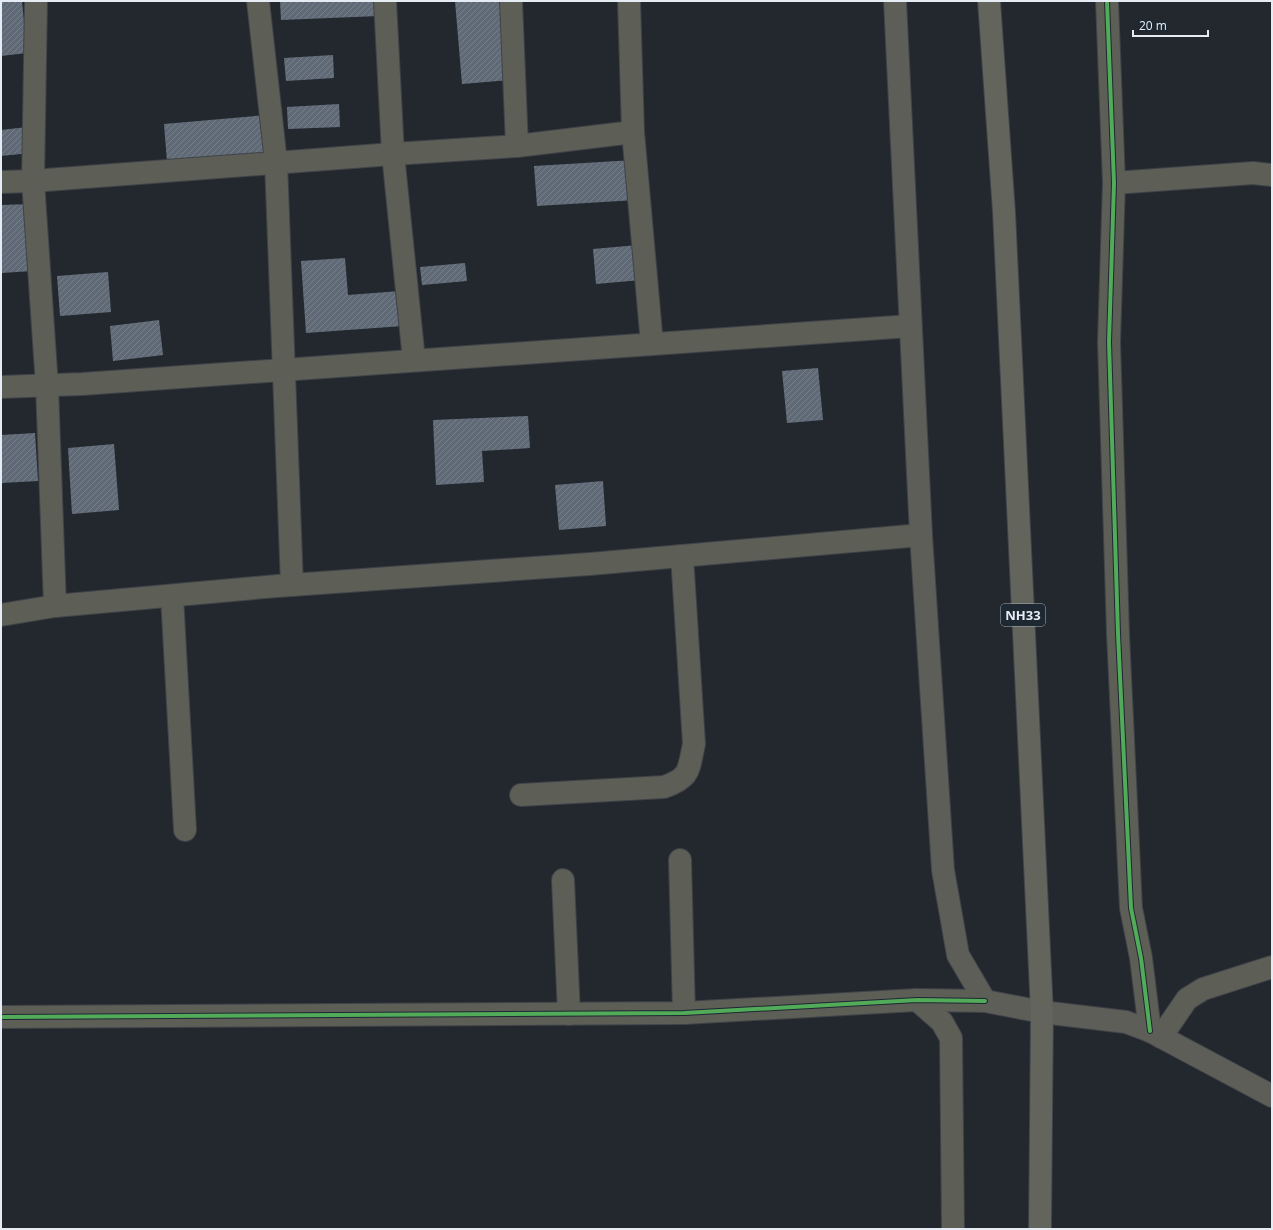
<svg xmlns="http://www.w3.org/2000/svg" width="1273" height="1230" viewBox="0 0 1273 1230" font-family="'Open Sans',sans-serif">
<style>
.building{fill:url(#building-hatch)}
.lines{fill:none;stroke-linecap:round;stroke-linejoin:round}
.minor-casing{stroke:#3f4349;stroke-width:24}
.major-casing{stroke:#3f4349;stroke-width:24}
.highway-casing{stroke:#3f4349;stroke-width:24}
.minor{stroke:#5d5e56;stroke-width:22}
.major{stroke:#5d5e57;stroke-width:22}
.highway{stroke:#63645c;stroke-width:22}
.cycleway-casing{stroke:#1e2833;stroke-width:6}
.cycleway{stroke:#51ab58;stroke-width:4}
.labels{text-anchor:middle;stroke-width:4;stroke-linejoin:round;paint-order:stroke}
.shield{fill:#1e2833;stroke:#aab1ba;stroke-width:1}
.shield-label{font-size:13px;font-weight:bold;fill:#e6ecf4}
</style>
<defs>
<pattern id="building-hatch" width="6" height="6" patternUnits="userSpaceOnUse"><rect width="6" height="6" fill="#606a77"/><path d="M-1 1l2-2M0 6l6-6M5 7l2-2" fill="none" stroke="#777f8b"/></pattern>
</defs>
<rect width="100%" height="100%" fill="#23282e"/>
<!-- building -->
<g class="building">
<path d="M1 1H22L27 53 1 56Z"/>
<path d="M280 1H379V16L281 20Z"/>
<path d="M455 1H504L511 80 462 84Z"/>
<path d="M333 55 334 78 286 81 284 58Z"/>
<path d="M339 104 340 127 288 129 287 107Z"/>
<path d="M266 115 269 153 167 162 164 124Z"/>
<path d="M27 127 30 153 1 156V130Z"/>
<path d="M634 160 636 200 537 206 534 166Z"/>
<path d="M30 204 33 271 1 273V205Z"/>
<path d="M638 245 641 280 596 284 593 249Z"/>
<path d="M345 258 348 295 400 291 403 326 306 333 301 261Z"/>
<path d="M465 263 467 281 422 285 420 267Z"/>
<path d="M108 272 111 312 60 316 57 276Z"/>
<path d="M159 320 163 355 113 361 110 326Z"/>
<path d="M818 368 823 420 787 423 782 371Z"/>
<path d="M528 416 530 448 482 451 484 482 436 485 433 420Z"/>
<path d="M35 433 38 481 1 483V435Z"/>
<path d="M114 444 119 510 72 514 68 448Z"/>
<path d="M603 481 606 526 559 530 555 485Z"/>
</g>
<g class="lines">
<defs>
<g id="minor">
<path d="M36 1 33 181 47 386 55 606"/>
<path d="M258 1 276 162 292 585"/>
<path d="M385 1 393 154 414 360"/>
<path d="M511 1 517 146"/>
<path d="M629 1 633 132 652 344"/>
<path d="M1107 1 1114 183 1109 342 1118 634 1131 908 1141 958 1150 1031"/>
<path d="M1 182 33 181 393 154 517 146 633 132"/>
<path d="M1114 183 1253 173 1272 175"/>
<path d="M1 387 82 384 910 326"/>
<path d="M172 596 185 830"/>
<path d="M1 615 55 606 277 586 590 564 921 535"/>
<path d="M521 795 664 787C691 777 688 771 694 744L682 556"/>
<path d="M680 860 684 1013"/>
<path d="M563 880 569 1014"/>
<path d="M917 1000 942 1022 951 1038 953 1229"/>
<path d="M1 1017 684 1013 917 1000 985 1001"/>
<path d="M1161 1037 1187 999 1203 989 1272 967"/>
</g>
<path id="major" d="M895 1 921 535 943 870 958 955 985 1001 1042 1012 1126 1022 1150 1031 1272 1096"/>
<path id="highway" d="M989 1 1004 212 1042 1012 1040 1229"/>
</defs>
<!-- minor casing -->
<use href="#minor" class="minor-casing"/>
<!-- major casing -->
<use href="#major" class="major-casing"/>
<!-- highway casing -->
<use href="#highway" class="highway-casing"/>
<!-- minor -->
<use href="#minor" class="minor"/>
<!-- major -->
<use href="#major" class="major"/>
<!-- highway -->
<use href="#highway" class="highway"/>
<defs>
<g id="cycleway">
<path d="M1107 1 1114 183 1109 342 1118 634 1131 908 1141 958 1150 1031"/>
<path d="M1 1017 684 1013 917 1000 985 1001"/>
</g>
</defs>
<!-- cycleway casing -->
<use href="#cycleway" class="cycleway-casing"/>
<!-- cycleway -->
<use href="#cycleway" class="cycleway"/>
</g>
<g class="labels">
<!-- shield labels -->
<rect class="shield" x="1001" y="604" width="44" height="22" rx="3"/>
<g class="shield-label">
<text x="1023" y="620">NH33</text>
</g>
</g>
<!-- border -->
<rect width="1273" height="1230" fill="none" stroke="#e6ecf4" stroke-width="4"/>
<!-- scale -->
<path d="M1133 30v6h75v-6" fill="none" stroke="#e6ecf4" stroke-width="2"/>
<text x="1139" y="30" font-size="12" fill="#e6ecf4" stroke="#1e2833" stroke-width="3" paint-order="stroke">20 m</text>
</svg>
